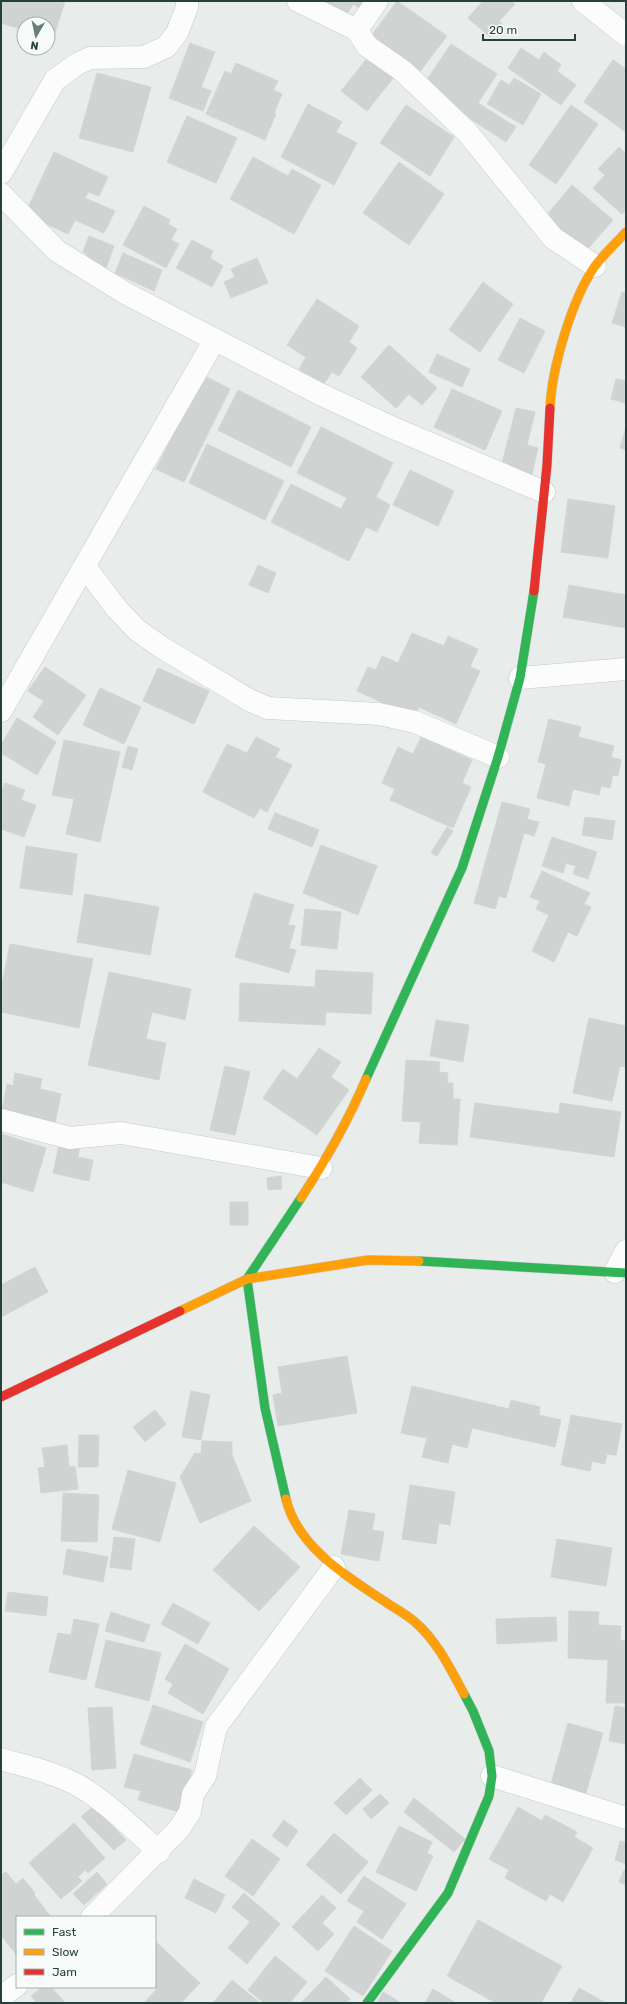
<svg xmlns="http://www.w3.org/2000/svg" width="627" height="2004" viewBox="0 0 627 2004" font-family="Rubik,sans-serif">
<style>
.building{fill:#cfd4d2;stroke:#d1d6d4}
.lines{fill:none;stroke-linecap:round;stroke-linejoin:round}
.street-casing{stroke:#c5cac8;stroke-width:23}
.fast-casing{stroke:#c3cbc8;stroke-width:10}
.slow-casing{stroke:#c3cbc8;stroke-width:10}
.jam-casing{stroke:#c3cbc8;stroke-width:10}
.street{stroke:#fcfcfc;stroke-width:22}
.fast{stroke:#30b455;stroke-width:9}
.slow{stroke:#ff9f0a;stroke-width:9}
.jam{stroke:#e5322d;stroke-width:9}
</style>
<rect width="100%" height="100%" fill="#e8edeb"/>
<!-- building -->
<g class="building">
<path d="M1 1H65L53 39 48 38V24H24V30L1 23Z"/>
<path d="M328 1H372L365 12 353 4 343 21 323 9Z"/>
<path d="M397 1 447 36 418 74 369 39Z"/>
<path d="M483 1H511L515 4 499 21 502 23 490 37 468 18Z"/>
<path d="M190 43 215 52 201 87 211 91 203 111 169 98Z"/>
<path d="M451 44 497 74 478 103 516 127 506 142 422 87Z"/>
<path d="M521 48 539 60 544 52 561 65 557 71 576 85 561 105 508 68Z"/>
<path d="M369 56 394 77 367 111 341 91Z"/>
<path d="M613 60 626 69V132L584 102Z"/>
<path d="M236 63 278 81 273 90 282 94 274 113 276 114 265 140 206 114 225 71 231 74Z"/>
<path d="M97 73 151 87 133 152 79 138Z"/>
<path d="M514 78 541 94 523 125 487 104 501 80 509 85Z"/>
<path d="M308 104 342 122 336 132 357 143 334 185 281 157Z"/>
<path d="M406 105 454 137 430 176 380 143Z"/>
<path d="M571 105 598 124 556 184 529 165Z"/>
<path d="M187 116 237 138 216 183 167 162Z"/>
<path d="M619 147 626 153V209L622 214 593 188 605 175 598 169Z"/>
<path d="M54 152 108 177 99 196 88 192 85 198 115 211 104 233 75 220 68 234 25 214Z"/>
<path d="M253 157 288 176 292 169 321 185 294 234 230 199Z"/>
<path d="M399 162 444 194 409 245 363 213Z"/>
<path d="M572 185 613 220 586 251 545 217Z"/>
<path d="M144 206 170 220 168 224 177 229 171 240 179 244 166 268 123 245Z"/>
<path d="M89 236 114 246 104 274 83 265 87 254 83 252Z"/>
<path d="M192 240 213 251 210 258 223 266 212 287 176 268Z"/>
<path d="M123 253 162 270 154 291 115 273Z"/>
<path d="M257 258 268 283 231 298 224 282 235 277 231 269Z"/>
<path d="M483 282 513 304 480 352 449 330Z"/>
<path d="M622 292 626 293V327L612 323Z"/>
<path d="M317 299 359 326 349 342 357 348 339 376 332 372 323 385 299 369 306 357 287 345Z"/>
<path d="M520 318 545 331 524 373 498 360Z"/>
<path d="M389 345 437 388 422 405 409 394 396 408 361 377Z"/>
<path d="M437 354 470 369 462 387 429 372Z"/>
<path d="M203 375 230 389 184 482 156 469Z"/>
<path d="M616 379 626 381V403L611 399Z"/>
<path d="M452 389 502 411 485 450 434 427Z"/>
<path d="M238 390 311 427 291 467 218 430Z"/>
<path d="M516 408 535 412 527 445 538 448 531 478 500 471Z"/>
<path d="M321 427 393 463 376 497 390 505 377 532 366 527 349 561 271 522 291 484 341 509 347 498 297 473Z"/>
<path d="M626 427V450L620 448Z"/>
<path d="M207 444 284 481 265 520 189 483Z"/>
<path d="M410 470 454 491 438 526 393 505Z"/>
<path d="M568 499 615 506 608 558 561 552Z"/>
<path d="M258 565 276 573 268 593 249 585Z"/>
<path d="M569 585 626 595V628L563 617Z"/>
<path d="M412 633 444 646 448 636 478 649 470 667 480 671 456 724 419 707 414 717 357 691 368 667 376 670 382 656 398 663Z"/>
<path d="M45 667 86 695 58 735 33 717 44 701 28 691Z"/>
<path d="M158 668 209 691 194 724 143 701Z"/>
<path d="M100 688 141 707 124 744 83 725Z"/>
<path d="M17 718 56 742 37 775 1 753V745Z"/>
<path d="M549 719 581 727 578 737 614 746 611 757 621 760 618 776 613 775 610 788 601 786 599 795 573 789 569 806 537 798 546 764 538 762Z"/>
<path d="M256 737 280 749 275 757 292 765 267 812 260 808 254 818 203 792 227 744 247 753Z"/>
<path d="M421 737 472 760 462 783 471 787 453 828 390 800 395 789 382 783 398 747 413 754Z"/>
<path d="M64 740 120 752 100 842 66 834 74 799 52 795Z"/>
<path d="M128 746 138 749 132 770 122 767Z"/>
<path d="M5 783 25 790 21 800 36 805 24 837 1 829V793Z"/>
<path d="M502 802 530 809 527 819 539 822 534 836 524 833 506 898 499 896 495 909 474 903Z"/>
<path d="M275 813 319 830 312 847 268 829Z"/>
<path d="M585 817 615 821 612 840 582 835Z"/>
<path d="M447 827 453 831 437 856 431 853Z"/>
<path d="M552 837 597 852 588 879 573 874 576 866 566 863 563 873 542 866Z"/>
<path d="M321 845 377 866 358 915 303 893Z"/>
<path d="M26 846 77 854 72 895 20 888Z"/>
<path d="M542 871 590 893 584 904 591 907 577 936 568 932 554 962 532 951 549 915 536 909 540 901 530 897Z"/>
<path d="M254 893 294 905 288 925 295 926 289 948 296 950 289 973 235 957Z"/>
<path d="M85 894 159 907 150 955 77 942Z"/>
<path d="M305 909 341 912 337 949 301 945Z"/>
<path d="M10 944 93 959 79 1028 1 1012V989Z"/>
<path d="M316 970 373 973 371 1014 326 1012 325 1025 239 1021 240 983 315 987Z"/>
<path d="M109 972 191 989 185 1020 152 1012 146 1039 166 1043 159 1080 88 1065Z"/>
<path d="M589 1018 626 1026V1067L620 1066 612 1101 573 1093Z"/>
<path d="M436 1020 469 1025 463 1062 430 1056Z"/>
<path d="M319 1048 341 1062 331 1077 349 1090 317 1135 263 1098 283 1069 297 1079Z"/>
<path d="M406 1060 440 1062 439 1072 448 1073 447 1083H453V1099H460L457 1145 419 1143 421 1122 402 1121Z"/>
<path d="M225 1066 250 1072 235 1135 210 1130Z"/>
<path d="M15 1073 42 1079 40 1089 61 1094 55 1123 2 1112 7 1084 13 1086Z"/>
<path d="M475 1103 559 1114 560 1103 621 1112 614 1157 470 1137Z"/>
<path d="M1 1134 46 1148 33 1192 1 1182Z"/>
<path d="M60 1141 80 1145 78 1157 93 1160 89 1181 53 1173Z"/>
<path d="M281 1176 282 1189 268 1190 267 1178Z"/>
<rect x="230" y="1202" width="18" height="23"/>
<path d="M35 1267 48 1292 1 1317V1285Z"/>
<path d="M347 1356 357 1413 278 1426 273 1395 282 1393 278 1367Z"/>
<path d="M412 1386 509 1409 511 1400 540 1407 539 1415 561 1420 555 1447 472 1428 467 1448 452 1444 448 1463 422 1457 427 1438 401 1433Z"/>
<path d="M191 1391 210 1395 201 1440 182 1437Z"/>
<path d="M155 1410 166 1424 145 1442 133 1427Z"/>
<path d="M571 1415 622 1424 616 1455 607 1454 605 1464 592 1461 590 1471 561 1465Z"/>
<path d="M79 1435H99L98 1467H78Z"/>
<path d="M202 1441 232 1442V1455L251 1501 200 1523 180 1477 195 1453 201 1454Z"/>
<path d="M67 1445 69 1467 75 1466 78 1489 41 1493 38 1468 45 1467 42 1448Z"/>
<path d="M128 1470 176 1483 160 1542 112 1529Z"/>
<path d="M410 1485 455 1492 450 1525 439 1523 436 1544 402 1539Z"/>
<path d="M63 1493 99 1495 97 1542 61 1541Z"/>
<path d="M349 1510 375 1514 372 1530 384 1532 379 1561 341 1554Z"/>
<path d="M254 1526 300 1567 259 1611 213 1570Z"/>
<path d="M114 1537 135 1539 131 1570 110 1567Z"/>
<path d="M557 1539 612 1548 606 1586 551 1577Z"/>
<path d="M67 1549 108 1557 103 1582 63 1574Z"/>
<path d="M8 1592 48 1597 46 1616 5 1611Z"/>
<path d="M173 1603 210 1623 198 1644 161 1624Z"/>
<path d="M569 1611 599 1612 598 1625 621 1626 620 1640 626 1641V1703H606L608 1660 568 1658Z"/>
<path d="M111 1612 150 1625 144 1642 105 1631Z"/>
<path d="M556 1617 557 1641 497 1644 496 1619Z"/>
<path d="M74 1619 99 1624 86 1680 49 1672 58 1633 71 1635Z"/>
<path d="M106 1640 161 1653 149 1701 95 1687Z"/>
<path d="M185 1644 229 1669 203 1714 168 1693 173 1684 165 1679Z"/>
<path d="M153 1705 203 1722 190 1762 140 1744Z"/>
<path d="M615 1706 626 1708V1744L609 1741Z"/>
<path d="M112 1707 116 1768 92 1770 88 1708Z"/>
<path d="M568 1723 603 1733 584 1800 549 1791Z"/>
<path d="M134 1754 192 1770 179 1812 138 1800 141 1791 124 1787Z"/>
<path d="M360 1778 372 1790 346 1815 334 1803Z"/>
<path d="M380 1794 389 1803 371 1819 363 1809Z"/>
<path d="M414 1798 465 1839 454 1852 404 1812Z"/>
<path d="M93 1806 126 1840 114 1850 81 1817Z"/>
<path d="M518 1807 542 1821 545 1815 577 1832 574 1837 593 1848 563 1902 550 1894 546 1901 505 1878 509 1870 489 1859Z"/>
<path d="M284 1820 298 1831 287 1847 272 1836Z"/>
<path d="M74 1823 105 1858 88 1873 85 1870 78 1877 82 1881 61 1899 29 1863Z"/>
<path d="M399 1826 432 1842 427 1853 433 1856 416 1891 376 1872Z"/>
<path d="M334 1833 368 1862 341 1894 306 1865Z"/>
<path d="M252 1839 280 1859 253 1896 225 1876Z"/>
<path d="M620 1841 626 1842V1864L615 1860Z"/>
<path d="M624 1870H626V1885L619 1882Z"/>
<path d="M6 1872 16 1884 23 1878 35 1893 34 1895 51 1917H17L16 1954 1 1935V1887L3 1885 1 1883V1875Z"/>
<path d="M97 1872 107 1884 84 1905 73 1894Z"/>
<path d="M364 1876 406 1904 382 1939 357 1922 364 1911 347 1901Z"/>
<path d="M194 1879 225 1895 216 1913 185 1898Z"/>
<path d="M244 1893 280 1924 247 1964 228 1948 250 1922 232 1907Z"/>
<path d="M322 1895 336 1908 322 1923 334 1934 318 1951 292 1927Z"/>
<path d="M478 1920 562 1966 541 2003H496L447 1976Z"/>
<path d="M354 1926 392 1951 363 1996 325 1971Z"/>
<path d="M155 1941 200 1983 181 2003H144L157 1989 155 1987Z"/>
<path d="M275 1956 307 1982 290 2003H264L248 1990Z"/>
<path d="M326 1977 350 1999 346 2003H301Z"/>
<path d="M232 1980 260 2003H213Z"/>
<path d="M42 1987H51L65 2003H37L31 1996Z"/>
<path d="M579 1988 606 2003H571Z"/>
<path d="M433 1989 456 2003H425Z"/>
<path d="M383 1992 401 2003H377Z"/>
</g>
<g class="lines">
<defs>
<g id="street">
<path d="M298 1 357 30 367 46 403 71 467 132 553 238 595 266"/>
<path d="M583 1 626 35"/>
<path d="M357 30 377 1"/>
<path d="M1 173 55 80 77 64 90 58 144 57 166 47 177 33 187 7V1"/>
<path d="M1 194 57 251 125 293 320 394 391 427 544 492"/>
<path d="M85 567 117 609 137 630 161 647 251 701 268 708 379 714 415 722 498 757"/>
<path d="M520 678 626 669"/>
<path d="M1 711 214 341"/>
<path d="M1 1120 70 1138 121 1133 321 1168"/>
<path d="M615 1272 626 1251"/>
<path d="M1 1759C28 1767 57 1773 81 1787 110 1805 134 1829 159 1852"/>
<path d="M492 1776 626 1818"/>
<path d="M92 1917 179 1829 190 1812 193 1794 205 1776 216 1727 334 1567"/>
<path d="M1 1997 17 1985"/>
</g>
<g id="fast">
<path d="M366 1079 462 868 498 757 520 678 534 591"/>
<path d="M419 1261 626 1273"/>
<path d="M286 1499 265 1408 247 1279 301 1198"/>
<path d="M367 2003 448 1893 489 1796 492 1776 489 1751 473 1711 464 1694"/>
</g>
<g id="slow">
<path d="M550 408C552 367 572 299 595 266 604 254 616 243 626 232"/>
<path d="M301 1198C326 1160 348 1121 366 1079"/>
<path d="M180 1311 247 1279 368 1260 419 1261"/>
<path d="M286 1499C298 1549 350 1578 390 1605 398 1610 407 1615 415 1622 437 1641 450 1668 464 1694"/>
</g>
<g id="jam">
<path d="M534 591 547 465 550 408"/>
<path d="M1 1397 180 1311"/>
</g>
</defs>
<!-- street casing -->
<use href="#street" class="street-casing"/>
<!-- fast casing -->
<use href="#fast" class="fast-casing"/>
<!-- slow casing -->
<use href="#slow" class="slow-casing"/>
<!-- jam casing -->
<use href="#jam" class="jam-casing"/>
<!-- street -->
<use href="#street" class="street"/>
<!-- fast -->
<use href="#fast" class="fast"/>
<!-- slow -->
<use href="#slow" class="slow"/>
<!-- jam -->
<use href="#jam" class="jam"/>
</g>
<!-- border -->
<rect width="627" height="2004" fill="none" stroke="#24423a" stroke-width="4"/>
<!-- legend -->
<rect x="16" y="1916" width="140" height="72" fill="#f7fbf9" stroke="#a3b1ad"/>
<rect x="24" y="1929" width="20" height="6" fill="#30b455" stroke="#a3b1ad"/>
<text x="52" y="1936" font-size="12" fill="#24423a">Fast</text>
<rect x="24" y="1949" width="20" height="6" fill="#ff9f0a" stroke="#a3b1ad"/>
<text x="52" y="1956" font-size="12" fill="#24423a">Slow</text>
<rect x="24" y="1969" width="20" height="6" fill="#e5322d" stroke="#a3b1ad"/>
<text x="52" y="1976" font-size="12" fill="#24423a">Jam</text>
<!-- north arrow -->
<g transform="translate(36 36) rotate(189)"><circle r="19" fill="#f7fbf9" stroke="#a3b1ad"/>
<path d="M0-3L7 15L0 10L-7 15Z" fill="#697e78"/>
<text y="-6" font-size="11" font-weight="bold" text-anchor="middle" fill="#24423a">N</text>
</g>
<!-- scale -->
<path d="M483 34v6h92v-6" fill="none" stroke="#24423a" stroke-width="2"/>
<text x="489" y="34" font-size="12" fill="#24423a" stroke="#f7fbf9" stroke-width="3" paint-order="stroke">20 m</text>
</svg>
